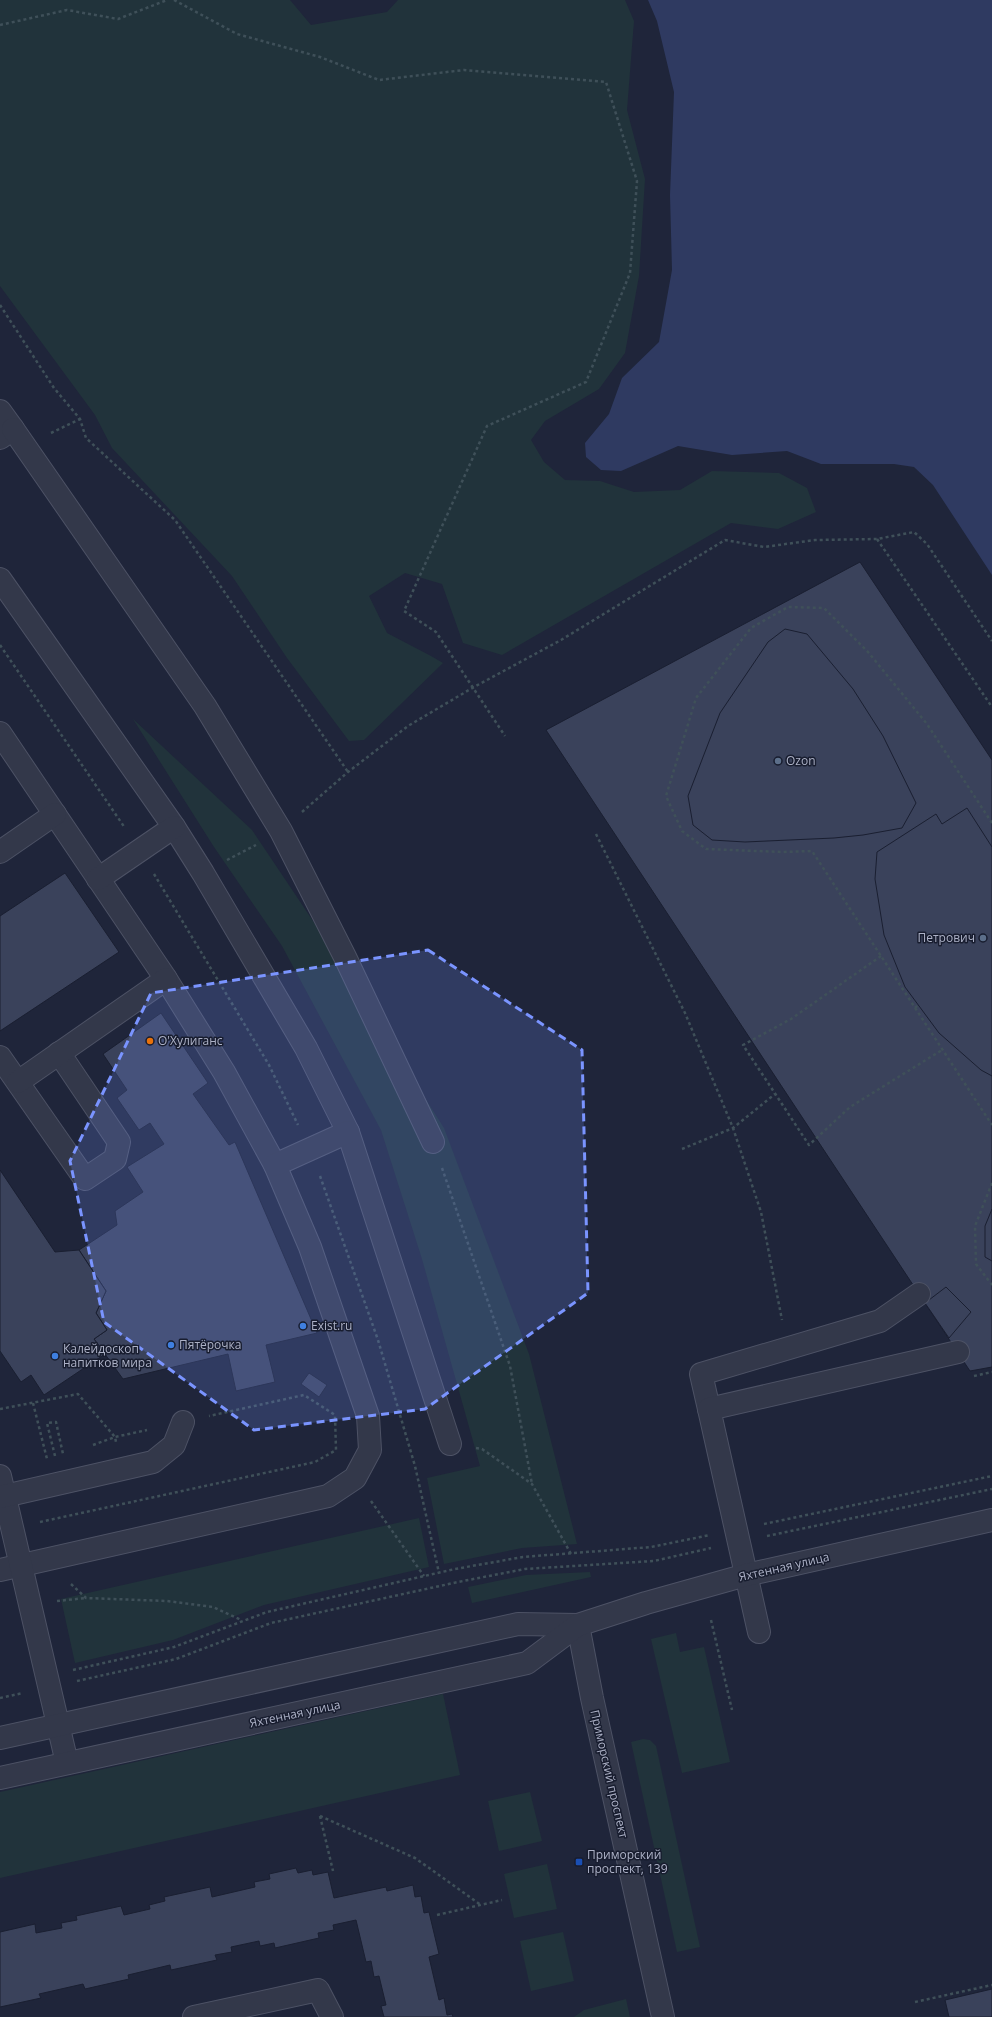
<svg xmlns="http://www.w3.org/2000/svg" width="992" height="2017" viewBox="0 0 992 2017" font-family="'Open Sans',sans-serif">
<style>
.green{fill:#21333b}
.water{fill:#2f3a61}
.building{fill:#3a425b;stroke:#1a1f31}
.lines{fill:none;stroke-linecap:round;stroke-linejoin:round}
.minor-casing{stroke:#4d5265;stroke-width:24}
.path{stroke:#3f5059;stroke-width:2.5;stroke-dasharray:3 3;stroke-linecap:butt}
.minor{stroke:#33384a;stroke-width:22}
.marked{fill:#7a94ff;fill-opacity:0.2;stroke:#7a94ff;stroke-width:3;stroke-dasharray:8 5;stroke-linejoin:round}
.service-dot{fill:#5c6f8a;stroke:#181d2f;stroke-width:1.5}
.food-dot{fill:#e8710a;stroke:#181d2f;stroke-width:1.5}
.shop-dot{fill:#3f7fe0;stroke:#181d2f;stroke-width:1.5}
.transit-dot{fill:#1a4fb4;stroke:#181d2f;stroke-width:1.5}
.labels{text-anchor:middle;stroke-width:3;stroke-linejoin:round;paint-order:stroke}
.poi-label{font-size:12px;fill:#adb2c7;stroke:#181d2f;text-anchor:start}
.street-label{font-size:12px;fill:#adb2c7;stroke:#181d2f}
</style>
<rect width="100%" height="100%" fill="#1f253a"/>
<!-- green -->
<g class="green">
<path d="M0 0H290L311 25 387 12 398 0H625L634 21 627 110 645 179 639 276 625 353 599 389 545 421 531 440 544 462 565 480 600 481 634 492 680 490 712 471 779 473 807 488 816 512 778 529 731 523 502 655 463 643 442 584 405 573 369 596 387 633 431 656 443 663 364 740 349 741 287 658 232 576 112 448 95 415 0 286Z"/>
<path d="M133 719 252 830 315 924 444 1128 529 1354 577 1544 522 1548 444 1564 427 1478 480 1466 422 1259 381 1130 282 946 214 847Z"/>
<path d="M419 1518 429 1567 264 1605 173 1640 75 1663 61 1599Z"/>
<path d="M590 1572 591 1577 472 1603 468 1587 526 1575Z"/>
<path d="M676 1633 680 1652 704 1647 730 1762 682 1773 651 1639Z"/>
<path d="M443 1694 460 1775 0 1878V1792Z"/>
<path d="M643 1739 650 1740 656 1746 700 1947 677 1952 631 1742Z"/>
<path d="M530 1792 542 1841 499 1851 488 1801Z"/>
<path d="M547 1864 557 1909 514 1918 504 1874Z"/>
<path d="M563 1932 574 1981 531 1991 520 1941Z"/>
<path d="M626 1999 630 2017H574L584 2010Z"/>
</g>
<!-- water -->
<path class="water" d="M648 0H992V575L933 485 914 467 894 464H821L787 451 732 455 678 446 621 471 601 470 586 457 585 443 609 414 622 378 659 342 672 270 670 195 674 92 657 21Z"/>
<!-- building -->
<g class="building">
<path d="M860 562 992 760V1367L970 1371 546 730Z"/>
<path d="M785 629 807 634 853 689 883 736 916 803 902 828 863 835 834 838 745 842 712 840 693 825 688 796 720 713 768 642Z"/>
<path d="M967 808 992 847V1076L981 1070 939 1033 905 987 884 935 875 879 877 852 936 814 942 824Z"/>
<path d="M65 873 119 952 0 1031V916Z"/>
<path d="M161 1013 208 1083 193 1094 229 1145 235 1142 317 1333 266 1345 275 1382 236 1391 228 1354 123 1379 94 1339 107 1330 96 1313 106 1291 79 1250 117 1225 115 1211 143 1192 127 1167 164 1144 150 1123 139 1130 117 1098 127 1090 103 1054Z"/>
<path d="M0 1170 55 1252 79 1250 106 1291 96 1313 107 1330 94 1339 105 1354 44 1395 31 1375 21 1382 0 1351Z"/>
<path d="M992 1209V1261L985 1257V1226Z"/>
<path d="M946 1287 971 1312 949 1338 925 1303Z"/>
<path d="M309 1373 327 1385 319 1397 301 1384Z"/>
<path d="M296 1868 298 1873 312 1870 313 1875 328 1872 334 1898 386 1887 387 1891 413 1885 415 1897 421 1896 424 1913 429 1912 439 1954 429 1957 439 2000 444 1998 447 2015 452 2014 453 2017H384L381 2006 386 2005 379 1976 374 1977 371 1961 366 1962 356 1920 333 1925 334 1930 318 1933 319 1938 275 1948 274 1943 260 1946 259 1941 231 1947 232 1952 215 1955 217 1960 171 1970 170 1965 128 1975 129 1979 85 1989 83 1984 39 1994 41 1998 0 2007V1932L35 1924 36 1933 62 1928 61 1923 77 1920 76 1916 121 1906 124 1915 150 1909 149 1905 165 1901 164 1897 210 1887 212 1897 255 1887 254 1882 270 1879 269 1874Z"/>
<path d="M992 1989V2017H949L945 2000Z"/>
</g>
<g class="lines">
<defs>
<g id="minor">
<path d="M0 411 13 429 0 438"/>
<path d="M13 429 205 706 281 831 345 957 433 1142"/>
<path d="M0 579 174 827 203 873 306 1048 348 1132 450 1444"/>
<path d="M0 733 166 979 224 1072 275 1165 310 1247 368 1416 370 1450 355 1478 328 1496 0 1570"/>
<path d="M0 852 55 814"/>
<path d="M98 879 174 827"/>
<path d="M0 1057 85 1179 115 1159 119 1142 59 1053"/>
<path d="M18 1082 166 979"/>
<path d="M275 1165 348 1132"/>
<path d="M709 1409 701 1374 880 1321 919 1294"/>
<path d="M0 1476 67 1763"/>
<path d="M0 1497 153 1462 174 1445 183 1422"/>
<path d="M578 1625 592 1698 663 2017"/>
<path d="M759 1632 709 1409 958 1352"/>
<path d="M0 1738 518 1624 578 1625"/>
<path d="M0 1778 527 1663 578 1625 646 1603 746 1575 992 1520"/>
<path d="M194 2017 318 1990 332 2017"/>
</g>
</defs>
<!-- minor casing -->
<use href="#minor" class="minor-casing"/>
<!-- path -->
<g class="path">
<path d="M174 0 237 34 320 57 379 80 464 70 606 82 637 181 630 273 586 382 487 426 404 611 436 632 505 736"/>
<path d="M0 25 67 10 118 19 167 0"/>
<path d="M0 305 54 388 80 419 86 438 175 520 348 772"/>
<path d="M51 433 80 419"/>
<path d="M877 539 992 707"/>
<path d="M0 645 125 828"/>
<path d="M302 812 348 772 408 726 474 687 561 640 725 540 764 547 815 540 877 539 914 532 927 544 992 641"/>
<path d="M992 823 927 724 868 652 824 608 788 607 751 628 696 698 666 796 682 831 706 849 782 852 812 851 992 1125"/>
<path d="M596 834 685 1013 733 1128 761 1212 782 1320"/>
<path d="M227 860 256 845"/>
<path d="M154 874 269 1065 298 1125"/>
<path d="M881 956 791 1019 743 1045 809 1145 850 1107 942 1050"/>
<path d="M915 1008 918 1005"/>
<path d="M682 1149 733 1128 775 1094"/>
<path d="M442 1168 510 1366 532 1484"/>
<path d="M320 1176 378 1340 415 1466 439 1573"/>
<path d="M992 1183 975 1226 976 1264 992 1285"/>
<path d="M974 1376 992 1372"/>
<path d="M33 1403 47 1459"/>
<path d="M0 1409 78 1394 115 1437 116 1442"/>
<path d="M93 1445 115 1437 147 1430"/>
<path d="M476 1448 482 1449 532 1484 571 1554"/>
<path d="M55 1456 47 1423 56 1422 63 1454"/>
<path d="M371 1501 424 1576"/>
<path d="M40 1522 315 1462 336 1450 335 1415 304 1395 209 1416"/>
<path d="M764 1524 992 1476"/>
<path d="M767 1536 992 1489"/>
<path d="M71 1584 86 1598 167 1601 213 1607 241 1620"/>
<path d="M57 1601 86 1598"/>
<path d="M711 1620 732 1710"/>
<path d="M73 1670 174 1647 267 1612 455 1569 523 1557 651 1547 710 1535"/>
<path d="M77 1681 176 1659 271 1623 458 1582 525 1569 654 1561 711 1548"/>
<path d="M0 1698 23 1693"/>
<path d="M320 1816 415 1858 481 1905"/>
<path d="M320 1816 333 1871"/>
<path d="M437 1915 502 1900"/>
<path d="M915 2002 992 1985"/>
</g>
<!-- minor -->
<use href="#minor" class="minor"/>
</g>
<!-- marked area -->
<path class="marked" d="M428 950 582 1050 588 1293 425 1409 254 1430 104 1322 70 1161 151 993Z"/>
<!-- markers -->
<g class="service-dot">
<circle cx="778" cy="761" r="4"/>
<circle cx="983" cy="938" r="4"/>
</g>
<circle class="food-dot" cx="150" cy="1041" r="4"/>
<g class="shop-dot">
<circle cx="303" cy="1326" r="4"/>
<circle cx="171" cy="1345" r="4"/>
<circle cx="55" cy="1356" r="4"/>
</g>
<rect class="transit-dot" x="575" y="1858" width="8" height="8" rx="2"/>
<g class="labels">
<!-- poi labels -->
<g class="poi-label">
<text x="786" y="765">Ozon</text>
<text x="975" y="942" text-anchor="end">Петрович</text>
<text x="158" y="1045">О'Хулиганс</text>
<text x="311" y="1330">Exist.ru</text>
<text x="179" y="1349">Пятёрочка</text>
<text x="63" y="1353">Калейдоскоп<tspan x="63" dy="14">напитков мира</tspan></text>
<text x="587" y="1859">Приморский<tspan x="587" dy="14">проспект, 139</tspan></text>
</g>
<!-- street labels -->
<g class="street-label">
<text transform="translate(784 1567) rotate(-13)" y="4">Яхтенная улица</text>
<text transform="translate(295 1714) rotate(-12)" y="4">Яхтенная улица</text>
<text transform="translate(609 1774) rotate(77)" y="4">Приморский проспект</text>
</g>
</g>
</svg>
